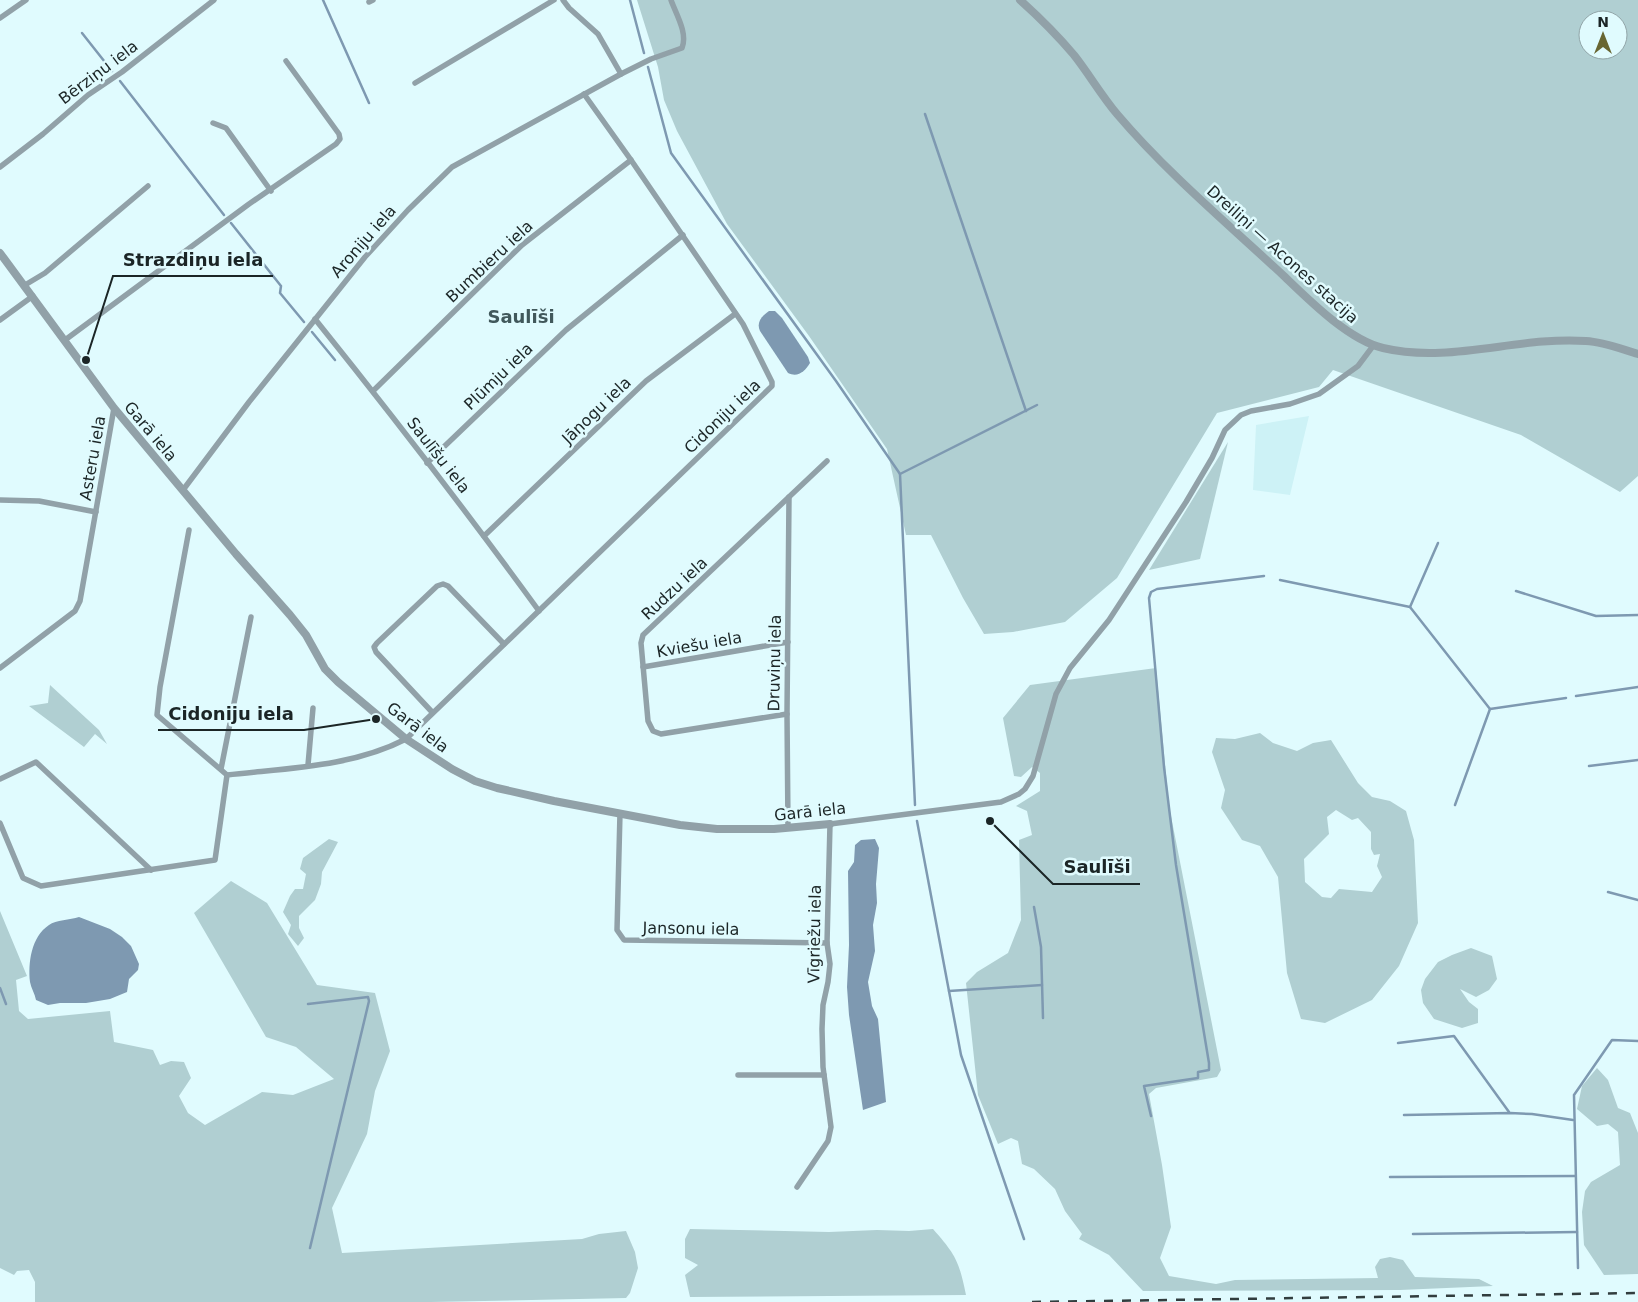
<svg xmlns="http://www.w3.org/2000/svg" width="1638" height="1302" viewBox="0 0 1638 1302" font-family="'DejaVu Sans',sans-serif">
<style>
.built{fill:#cdf2f6}
.green{fill:#b0cfd2;fill-rule:evenodd}
.water{fill:#7e99b1}
.lines{fill:none;stroke-linecap:round;stroke-linejoin:round}
.stream{stroke:#7e99b1;stroke-width:2.5}
.minor{stroke:#91a1a8;stroke-width:5.5}
.tertiary{stroke:#91a1a8;stroke-width:8}
.rail{stroke:#313d3e;stroke-width:2.5;stroke-dasharray:9 9;stroke-linecap:butt}
.labels{text-anchor:middle;stroke-width:5;stroke-linejoin:round;paint-order:stroke}
.street-label{font-size:16px;fill:#1b2526;stroke:#e0fbfe}
.neighbourhood-label{font-size:18px;font-weight:bold;fill:#41585b;stroke:#e0fbfe}
.leader{fill:none;stroke:#1b2526;stroke-width:2}
.callout-dot{fill:#1b2526;stroke:#e0fbfe;stroke-width:2}
.callout-label{font-size:18px;text-anchor:middle;font-weight:bold;fill:#1b2526;stroke:#e0fbfe;stroke-width:5;stroke-linejoin:round;paint-order:stroke}
</style>
<rect width="100%" height="100%" fill="#e0fbfe"/>
<!-- built -->
<path class="built" d="M1309 416 1290 495 1253 490 1256 425Z"/>
<!-- green -->
<g class="green">
<path d="M637 0H1638V476L1620 492 1521 435 1333 370 1319 387 1217 413 1117 578 1065 622 1013 632 984 634 963 598 931 535H906L887 449 809 336 727 224 677 131 664 100 658 67ZM1588 20H1618V50H1588Z"/>
<path d="M1228 442 1200 559 1149 570Z"/>
<path d="M1156 668 1169 806 1221 1070 1217 1077 1156 1088 1149 1094 1162 1165 1171 1227 1160 1258 1169 1276 1216 1284 1235 1280 1378 1278 1375 1267 1380 1259 1390 1257 1403 1260 1415 1277 1479 1279 1493 1286 1400 1290 1143 1291 1109 1255 1079 1239 1082 1234 1065 1211 1055 1189 1034 1169 1022 1164 1018 1141 1011 1138 998 1144 978 1095 966 983 977 972 1008 953 1021 920 1019 840 1032 835 1027 811 1016 806 1040 791V773L1032 767 1021 777 1014 776 1003 718 1030 685Z"/>
<path d="M50 685 99 730 107 744 95 734 84 747 29 706 48 703Z"/>
<path d="M1260 733 1273 743 1297 751 1313 743 1331 740 1358 783 1372 797 1390 801 1406 811 1414 840 1418 923 1399 966 1372 1000 1325 1023 1301 1019 1287 973 1278 877 1260 846 1242 840 1221 808 1225 790 1212 752 1216 738 1235 739ZM1336 810 1352 820 1358 818 1371 832V849L1374 855 1380 854 1377 866 1382 877 1372 892 1339 889 1331 898 1322 897 1305 882 1304 859 1329 834 1327 817Z"/>
<path d="M329 839 338 842 322 872 321 884 315 900 299 916V928L304 938 298 946 288 934 291 925 283 912 290 896 295 889H303L306 874 300 869 303 858Z"/>
<path d="M231 881 267 903 317 985 375 993 390 1051 375 1091 367 1134 332 1208 342 1253 582 1239 599 1234 626 1231 635 1252 638 1268 630 1293 626 1298 431 1302H35V1282L29 1270 17 1271 14 1275 0 1268V911L27 976 16 980 19 1011 28 1019 110 1011 114 1042 153 1050 160 1065 171 1061 184 1062 191 1078 179 1096 188 1113 205 1125 262 1092 293 1095 334 1079 296 1047 266 1037 194 913Z"/>
<path d="M1471 948 1492 956 1497 979 1489 990 1476 997 1460 989 1469 1002 1478 1009V1023L1462 1028 1434 1019 1423 1003 1421 990 1425 979 1438 962 1452 955Z"/>
<path d="M1597 1068 1608 1080 1618 1108 1630 1113 1638 1133V1274L1604 1275 1584 1245 1582 1212 1585 1191 1591 1182 1620 1165 1618 1132 1608 1124 1597 1126 1577 1109 1582 1086Z"/>
<path d="M690 1229 829 1232 877 1230 909 1231 933 1229C956 1255 959 1261 966 1295L690 1297 685 1275 698 1265 685 1258V1239Z"/>
</g>
<!-- water -->
<g class="water">
<path d="M769 311H775L782 318 808 357 810 363C805 371 798 378 788 373L760 331C756 322 762 316 769 311Z"/>
<path d="M875 839 879 848 876 884 877 903 873 925 875 951 868 982 872 1006 878 1019 886 1102 863 1110 849 1015 847 987 849 945 848 871 854 862 855 845 861 840Z"/>
<path d="M79 917 110 929 122 937 131 946 139 964 138 970 129 979 127 992 110 999 86 1003H60L48 1005 36 1000C35 994 31 988 30 982 28 963 31 937 49 925 56 920 70 920 79 917Z"/>
</g>
<g class="lines">
<!-- stream -->
<g class="stream">
<path d="M323 0 369 103"/>
<path d="M630 0 644 53"/>
<path d="M82 33 112 71"/>
<path d="M648 67 671 153 836 381 900 474 915 805"/>
<path d="M120 81 224 215"/>
<path d="M925 114 1026 411"/>
<path d="M231 223 281 286 280 293 304 322"/>
<path d="M312 332 335 360"/>
<path d="M900 474 1037 405"/>
<path d="M1280 580 1410 607 1490 709"/>
<path d="M1516 591 1596 616 1638 615"/>
<path d="M1410 607 1438 543"/>
<path d="M1576 696 1638 687"/>
<path d="M1589 766 1638 760"/>
<path d="M1455 805 1490 709 1566 698"/>
<path d="M917 821 961 1055 1024 1239"/>
<path d="M1608 892 1638 900"/>
<path d="M1034 907 1041 947 1043 1018"/>
<path d="M0 988 6 1004"/>
<path d="M949 991 1042 985"/>
<path d="M308 1004 368 997 369 1001 310 1248"/>
<path d="M1398 1043 1454 1036 1509 1112"/>
<path d="M1404 1115 1510 1113 1532 1114 1573 1120"/>
<path d="M1151 1116 1144 1086 1198 1078V1072L1209 1070V1063L1176 865 1164 767 1149 598 1151 592 1157 589 1264 576"/>
<path d="M1390 1177 1575 1176"/>
<path d="M1413 1234 1577 1232"/>
<path d="M1578 1268 1574 1095 1612 1040 1638 1041"/>
</g>
<!-- minor -->
<g class="minor">
<path d="M563 0 569 8 598 34 621 74"/>
<path d="M369 2 373 0"/>
<path d="M0 18 26 0"/>
<path d="M415 83 554 0"/>
<path d="M213 123 226 128 271 191"/>
<path d="M0 167 43 134 88 95 122 72 214 0"/>
<path d="M25 285 45 273 148 186"/>
<path d="M315 319C392 415 467 512 539 611"/>
<path d="M0 320 33 296"/>
<path d="M65 340 249 204 336 144 340 139 339 134 286 61"/>
<path d="M373 391 522 245 631 160"/>
<path d="M427 463 566 330 683 235"/>
<path d="M183 490 249 402 365 257 408 210 452 167 621 74 651 59 682 48C688 33 676 14 671 0"/>
<path d="M0 500 39 501 96 512"/>
<path d="M189 530 160 687 157 715 227 775"/>
<path d="M484 536 646 381 735 314"/>
<path d="M643 667 788 642"/>
<path d="M0 668 75 611 80 601 114 408"/>
<path d="M432 712 376 652 374 647 377 643 437 586 443 584 448 586 504 644"/>
<path d="M787 714 661 734 653 731 648 721 641 643 643 635 827 461"/>
<path d="M308 765 313 708"/>
<path d="M221 769 251 617"/>
<path d="M0 779 36 762 151 870"/>
<path d="M620 813 617 930 624 940 827 943"/>
<path d="M0 823 23 878 41 886 215 860 227 775C287 768 352 767 406 739L772 386V382L743 324 631 160 584 94"/>
<path d="M788 828 787 714 789 497"/>
<path d="M738 1075H824"/>
<path d="M797 1187 828 1141 831 1127 823 1067 822 1029 823 1005 828 982 830 964 827 943 830 824 1001 802 1019 794 1025 789 1033 776 1056 694 1070 668 1109 620 1186 502 1212 458 1225 430 1241 415 1251 411 1290 404 1319 394 1358 366 1373 346"/>
</g>
<!-- tertiary -->
<g class="tertiary">
<path d="M1020 0C1039 17 1058 36 1074 55 1089 74 1101 95 1117 114 1167 173 1228 224 1285 277 1310 301 1349 340 1383 348 1450 364 1519 336 1586 341 1604 342 1621 349 1638 354"/>
<path d="M0 253 114 408 236 554 290 615 306 635 325 669 338 682 406 739 452 769 475 781 497 788 554 801 680 825 717 829H774L830 824"/>
</g>
<!-- rail -->
<path class="rail" d="M1032 1302 1638 1293"/>
</g>
<g class="labels">
<!-- street labels -->
<g class="street-label">
<text transform="translate(98 72) rotate(-37)" y="6">Bērziņu iela</text>
<text transform="translate(363 241) rotate(-49)" y="6">Aroniju iela</text>
<text transform="translate(1283 254) rotate(42)" y="6">Dreiliņi — Acones stacija</text>
<text transform="translate(489 261) rotate(-43)" y="6">Bumbieru iela</text>
<text transform="translate(498 376) rotate(-44)" y="6">Plūmju iela</text>
<text transform="translate(596 410) rotate(-44)" y="6">Jāņogu iela</text>
<text transform="translate(722 416) rotate(-44)" y="6">Cidoniju iela</text>
<text transform="translate(151 431) rotate(50)" y="6">Garā iela</text>
<text transform="translate(439 455) rotate(52)" y="6">Saulīšu iela</text>
<text transform="translate(92 458) rotate(-80)" y="6">Asteru iela</text>
<text transform="translate(674 588) rotate(-43)" y="6">Rudzu iela</text>
<text transform="translate(699 644) rotate(-10)" y="6">Kviešu iela</text>
<text transform="translate(774 663) rotate(-89)" y="6">Druviņu iela</text>
<text transform="translate(418 727) rotate(37)" y="6">Garā iela</text>
<text transform="translate(810 811) rotate(-6)" y="6">Garā iela</text>
<text transform="translate(691 928) rotate(1)" y="6">Jansonu iela</text>
<text transform="translate(814 934) rotate(-89)" y="6">Vīgriežu iela</text>
</g>
<!-- neighbourhood labels -->
<g class="neighbourhood-label">
<text x="521" y="323">Saulīši</text>
</g>
</g>
<!-- callouts -->
<path class="leader" d="M86 360L113 276H273M376 719L304 730H158M990 821L1053 884H1140"/>
<g class="callout-dot">
<circle cx="86" cy="360" r="5"/>
<circle cx="376" cy="719" r="5"/>
<circle cx="990" cy="821" r="5"/>
</g>
<g class="callout-label">
<text x="193" y="266">Strazdiņu iela</text>
<text x="231" y="720">Cidoniju iela</text>
<text x="1097" y="873">Saulīši</text>
</g>
<!-- north arrow -->
<g transform="translate(1603 35)"><circle r="24" fill="#e0fbfe" stroke="#91a5a8"/>
<path d="M0-4L9 19L0 12L-9 19Z" fill="#686632"/>
<text y="-8" font-size="14" font-weight="bold" text-anchor="middle" fill="#1b2526">N</text>
</g>
</svg>
